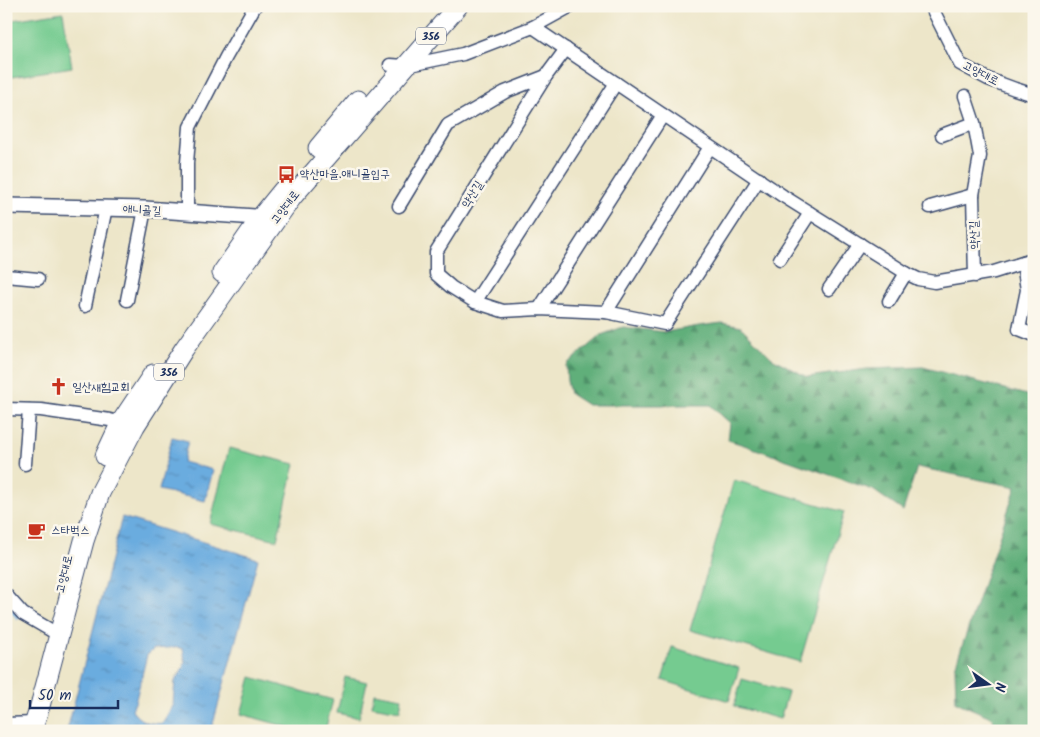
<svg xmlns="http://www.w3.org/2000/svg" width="1040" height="737" viewBox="0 0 1040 737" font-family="Kalam,'Poor Story',sans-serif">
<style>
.forest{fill:url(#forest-firs);stroke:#3e6f6c}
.pitch{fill:#75cb90;stroke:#487d77}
.water{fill:url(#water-ripples);stroke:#436e9e;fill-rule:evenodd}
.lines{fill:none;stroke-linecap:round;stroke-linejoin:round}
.stream{stroke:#6bacdf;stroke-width:4}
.minor-casing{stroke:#3a4a6e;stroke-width:15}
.tertiary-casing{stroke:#3a4a6e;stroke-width:18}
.primary-casing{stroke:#3a4a6e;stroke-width:21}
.minor{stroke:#fff;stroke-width:12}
.tertiary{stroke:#fff;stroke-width:15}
.primary{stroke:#fff;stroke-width:19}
.labels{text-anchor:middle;stroke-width:5;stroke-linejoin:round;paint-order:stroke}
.shield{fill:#fbf7ec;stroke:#5e6b89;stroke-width:1}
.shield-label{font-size:11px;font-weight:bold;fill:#1b2f5e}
.street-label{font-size:12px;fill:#1b2f5e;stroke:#fbf7ec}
.poi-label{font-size:12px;fill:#1b2f5e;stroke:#fbf7ec;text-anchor:start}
</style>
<defs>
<pattern id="forest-firs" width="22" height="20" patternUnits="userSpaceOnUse" patternTransform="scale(1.25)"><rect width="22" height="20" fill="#60af7a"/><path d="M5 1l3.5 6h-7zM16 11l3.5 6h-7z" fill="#4e8f67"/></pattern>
<pattern id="water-ripples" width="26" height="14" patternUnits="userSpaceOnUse" patternTransform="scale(1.25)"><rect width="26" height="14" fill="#6bacdf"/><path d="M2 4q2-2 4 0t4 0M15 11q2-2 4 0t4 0" fill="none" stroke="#578cb8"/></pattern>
</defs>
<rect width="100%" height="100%" fill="#fbf7ec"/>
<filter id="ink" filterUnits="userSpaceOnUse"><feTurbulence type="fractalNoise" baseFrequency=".02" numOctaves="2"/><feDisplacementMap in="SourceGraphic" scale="10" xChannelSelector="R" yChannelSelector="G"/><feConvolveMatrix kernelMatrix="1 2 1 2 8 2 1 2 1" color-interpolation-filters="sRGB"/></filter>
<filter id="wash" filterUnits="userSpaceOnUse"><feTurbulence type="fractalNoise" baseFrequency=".0096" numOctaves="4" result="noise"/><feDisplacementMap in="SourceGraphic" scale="20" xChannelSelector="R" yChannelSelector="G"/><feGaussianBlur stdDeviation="1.12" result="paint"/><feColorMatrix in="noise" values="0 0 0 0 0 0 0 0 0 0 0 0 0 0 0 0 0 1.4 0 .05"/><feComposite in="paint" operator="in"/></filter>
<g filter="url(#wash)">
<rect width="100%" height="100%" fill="#ede6c9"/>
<!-- forest -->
<path class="forest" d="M722 323 741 327 772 358 807 377 867 369 923 367 1034 397V731H994L993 718 956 702 955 667 1016 487 917 467 903 511 873 490 744 445 728 440 730 423 710 405H587L570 394 567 381 566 365 601 335 623 327 665 332 699 326Z"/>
<!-- pitch -->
<g class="pitch">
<path d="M63 12 72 67 6 78V21Z"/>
<path d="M229 448 295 464 277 540 210 524Z"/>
<path d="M734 480 844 512 800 662 690 630Z"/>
<path d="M672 647 739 668 729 701 662 680Z"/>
<path d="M251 677 333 700 325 731H302L241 714Z"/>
<path d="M345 677 367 682 359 718 337 713Z"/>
<path d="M742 679 788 692 780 719 734 706Z"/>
<path d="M374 693 402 698 400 711 372 706Z"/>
</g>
<!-- water -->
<g class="water">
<path d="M172 437 188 441 183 462 213 470 205 501 159 490Z"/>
<path d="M122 517 258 559 211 731H67ZM178 647 183 649 185 661 183 668 175 681 173 704 163 723C152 725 136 721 132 709L135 703 147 655 154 649Z"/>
</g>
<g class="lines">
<!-- stream -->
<path class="stream" d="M6 605 18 617"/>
</g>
</g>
<g filter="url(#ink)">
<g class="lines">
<defs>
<g id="minor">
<path d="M571 6 533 27 783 196 906 273 918 279 934 282 994 272 1029 261 1034 258"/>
<path d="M931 6 960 64 988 79 1015 89 1034 95"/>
<path d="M566 49 546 76 436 252V274L451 287 475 302 503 311 539 309 606 312 665 324 759 179"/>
<path d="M390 65 405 66 463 54 533 27"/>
<path d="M965 96 974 123 980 156 973 195 975 276"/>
<path d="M942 135 974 123"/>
<path d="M399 206 448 125 505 92 546 76"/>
<path d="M930 207 973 195"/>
<path d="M187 212V163L190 127 226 57 255 6"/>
<path d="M780 259 810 213"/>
<path d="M1023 263 1027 290 1019 329 1034 335"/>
<path d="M6 276 38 279"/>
<path d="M829 289 860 244"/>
<path d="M127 300 145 209"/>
<path d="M889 301 906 273"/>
<path d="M475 302 616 83"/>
<path d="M85 306 106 208"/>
<path d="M539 309 663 115"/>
<path d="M606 312 710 147"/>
<path d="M6 409 41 410 110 420 128 424"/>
<path d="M25 464 29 410"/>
<path d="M6 595 23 614 59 635"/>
<path d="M6 724 35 723"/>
</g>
<path id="tertiary" d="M6 206 145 209 269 218"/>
<g id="primary">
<path d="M318 148 358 100"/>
<path d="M222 273 261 217 283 190"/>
<path d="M105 456 121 422 153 374"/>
<path d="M32 731 40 706 84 541 100 493 135 426 184 349 293 196 458 6"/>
</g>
</defs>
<!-- minor casing -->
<use href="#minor" class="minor-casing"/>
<!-- tertiary casing -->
<use href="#tertiary" class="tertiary-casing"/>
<!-- primary casing -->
<use href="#primary" class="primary-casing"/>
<!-- minor -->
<use href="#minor" class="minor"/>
<!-- tertiary -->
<use href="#tertiary" class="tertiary"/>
<!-- primary -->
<use href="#primary" class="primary"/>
</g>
</g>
<!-- icons -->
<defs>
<symbol id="bus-bare" viewBox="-9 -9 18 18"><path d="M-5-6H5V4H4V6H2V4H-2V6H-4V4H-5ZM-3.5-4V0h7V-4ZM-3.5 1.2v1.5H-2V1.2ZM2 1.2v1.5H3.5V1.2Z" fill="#c8321e" stroke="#fbf7ec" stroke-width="2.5" paint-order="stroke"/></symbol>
<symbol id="church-bare" viewBox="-9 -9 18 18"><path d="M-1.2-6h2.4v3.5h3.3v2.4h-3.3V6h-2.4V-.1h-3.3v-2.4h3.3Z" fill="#c8321e" stroke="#fbf7ec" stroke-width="2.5" paint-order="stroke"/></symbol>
<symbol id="cafe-bare" viewBox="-9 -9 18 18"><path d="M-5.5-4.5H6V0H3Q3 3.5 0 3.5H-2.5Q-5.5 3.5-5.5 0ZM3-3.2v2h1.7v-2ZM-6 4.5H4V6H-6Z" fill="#c8321e" stroke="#fbf7ec" stroke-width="2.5" paint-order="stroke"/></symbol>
</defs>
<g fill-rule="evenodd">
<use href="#bus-bare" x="274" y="162" width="25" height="25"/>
<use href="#church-bare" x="46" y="374" width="25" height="25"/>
<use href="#cafe-bare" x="24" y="518" width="25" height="25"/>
</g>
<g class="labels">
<!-- shield labels -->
<g class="shield">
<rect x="416" y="27.5" width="30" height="17" rx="4"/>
<rect x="154" y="363.5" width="30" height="17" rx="4"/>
</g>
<g class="shield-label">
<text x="431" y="40">356</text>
<text x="169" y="376">356</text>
</g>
<!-- street labels -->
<g class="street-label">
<text transform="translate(981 73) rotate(27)" y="4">고양대로</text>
<text transform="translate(472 194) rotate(-58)" y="4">약산길</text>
<text transform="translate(285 207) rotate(-53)" y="4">고양대로</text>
<text transform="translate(142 210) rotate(3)" y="4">애니골길</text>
<text transform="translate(974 235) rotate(-92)" y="4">약산길</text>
<text transform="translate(64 574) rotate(-77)" y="4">고양대로</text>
</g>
<!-- poi labels -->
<g class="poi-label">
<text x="300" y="178">약산마을.애니골입구</text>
<text x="72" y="391">일산새힘교회</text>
<text x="51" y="534">스타벅스</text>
</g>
</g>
<!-- margin -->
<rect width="1040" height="737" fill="none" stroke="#fbf7ec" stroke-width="25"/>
<!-- north arrow -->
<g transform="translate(988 684) rotate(104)" stroke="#fbf7ec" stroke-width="4" paint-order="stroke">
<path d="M0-4L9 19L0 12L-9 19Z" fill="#1b2f5e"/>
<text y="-8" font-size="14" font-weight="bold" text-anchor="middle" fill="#1b2f5e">N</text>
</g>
<!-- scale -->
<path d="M30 700v8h88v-8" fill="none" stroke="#1b2f5e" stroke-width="2.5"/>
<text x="38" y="700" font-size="15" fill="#1b2f5e" stroke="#fbf7ec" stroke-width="4" paint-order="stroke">50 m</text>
</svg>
